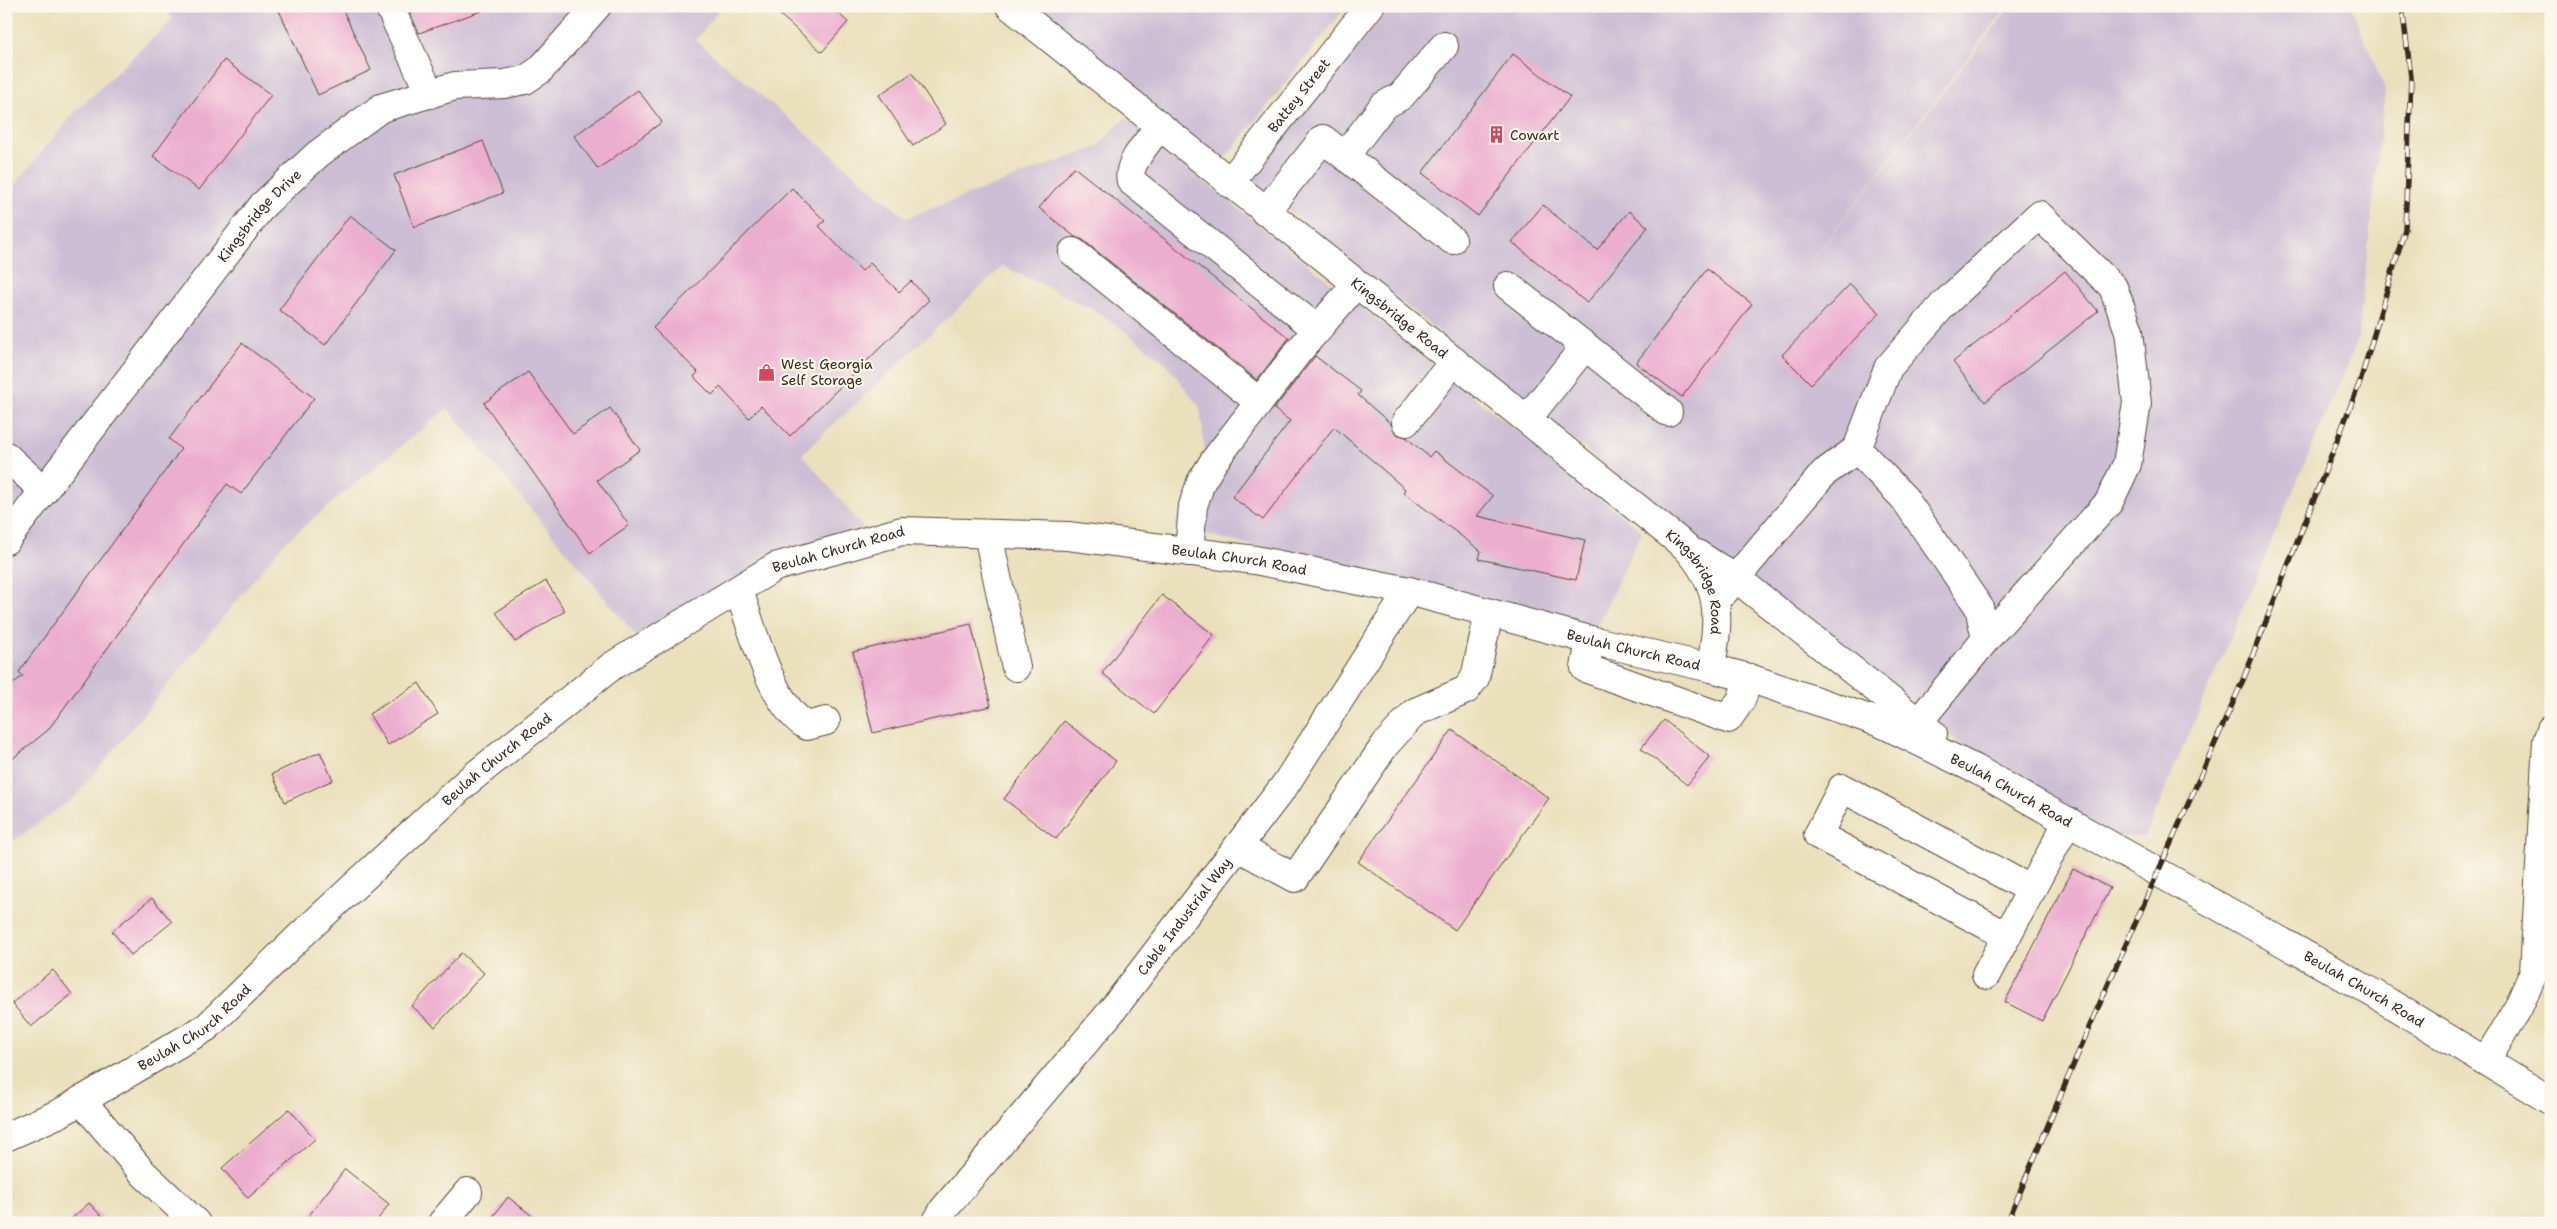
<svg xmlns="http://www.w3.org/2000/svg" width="2557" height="1229" viewBox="0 0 2557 1229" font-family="'Shantell Sans',sans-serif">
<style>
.industrial{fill:#ccbed4}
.building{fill:#ecaecf}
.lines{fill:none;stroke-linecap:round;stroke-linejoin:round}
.minor-casing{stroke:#554536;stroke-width:30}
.minor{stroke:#fff;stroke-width:28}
.rail-casing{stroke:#3b2a1e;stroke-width:5.5}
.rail{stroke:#fbf7ec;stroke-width:4;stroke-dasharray:11;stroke-linecap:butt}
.labels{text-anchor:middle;stroke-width:4.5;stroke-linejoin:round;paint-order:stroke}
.street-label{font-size:14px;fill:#3b2a1e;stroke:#fbf7ec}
.poi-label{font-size:14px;fill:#3b2a1e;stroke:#fbf7ec;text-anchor:start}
</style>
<rect width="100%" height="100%" fill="#fbf7ec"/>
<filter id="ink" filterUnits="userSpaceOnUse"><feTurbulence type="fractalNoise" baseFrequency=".02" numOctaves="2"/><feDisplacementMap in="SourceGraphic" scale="10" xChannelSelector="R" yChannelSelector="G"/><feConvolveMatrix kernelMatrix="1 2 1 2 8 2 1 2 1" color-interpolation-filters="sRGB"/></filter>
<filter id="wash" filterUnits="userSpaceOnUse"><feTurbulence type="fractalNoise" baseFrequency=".0096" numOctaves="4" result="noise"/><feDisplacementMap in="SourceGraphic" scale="20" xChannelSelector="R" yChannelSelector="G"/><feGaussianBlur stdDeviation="1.12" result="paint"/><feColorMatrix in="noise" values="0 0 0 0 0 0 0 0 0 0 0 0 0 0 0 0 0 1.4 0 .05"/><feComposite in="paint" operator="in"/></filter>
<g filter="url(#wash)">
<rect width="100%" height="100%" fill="#eae0bc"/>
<!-- industrial -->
<g class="industrial">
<path d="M166 6H722L696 40 906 218 1097 147 1125 118 1642 531 1596 628 1174 527 1205 453 1200 408 1166 363 1102 314 1003 266 802 454 867 532 639 639 447 408 284 543 75 797 6 846V195L76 111 172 20Z"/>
<path d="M1026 6H1347L1220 165Z"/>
<path d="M1391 6H2008L1767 317 2011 6H2351L2385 90 2358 339 2145 837 2111 836 1962 745 1839 651 1633 488 1249 179Z"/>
</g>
<g id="blocks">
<!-- building -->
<g class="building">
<path d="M277 6H341L371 70 318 95Z"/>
<path d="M407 6H486L487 9 419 33Z"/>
<path d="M770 6H830L848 22 822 52Z"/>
<path d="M1513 54 1570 97 1478 216 1422 173Z"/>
<path d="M224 60 271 95 199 190 153 156Z"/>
<path d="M912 73 946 124 913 146 879 95Z"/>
<path d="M638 90 662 122 598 169 574 136Z"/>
<path d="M483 141 503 193 414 227 394 175Z"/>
<path d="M1074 167 1289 338 1257 380 1083 240 1075 237 1039 208Z"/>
<path d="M792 188 825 221 819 226 862 271 870 263 899 292 911 281 929 300 790 436 761 406 749 418 720 387 712 395 694 377 698 372 653 328Z"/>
<path d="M1543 205 1597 250 1629 211 1648 227 1587 303 1512 242Z"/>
<path d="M350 215 396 250 325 345 279 310Z"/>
<path d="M1707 269 1752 304 1682 397 1636 363Z"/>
<path d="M2065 271 2098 311 1985 402 1953 362Z"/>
<path d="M1850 284 1880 313 1811 384 1782 355Z"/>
<path d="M242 343 314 398 241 494 227 484 48 730 6 764V689L23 676 19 672 181 449 169 439Z"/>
<path d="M1315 356 1361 391 1358 395 1391 424 1396 434 1406 437 1429 457 1434 451 1493 496 1477 516 1585 540 1576 580 1479 559 1481 551 1403 492 1405 489 1334 427 1263 520 1232 497 1290 421 1274 409Z"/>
<path d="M528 372 573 434 610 408 640 450 597 480 629 525 590 553 484 403Z"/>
<path d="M546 581 565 611 515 642 496 612Z"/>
<path d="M1162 595 1214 635 1154 714 1102 673Z"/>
<path d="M971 624 991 706 873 733 853 652Z"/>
<path d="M419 683 438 714 388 745 369 714Z"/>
<path d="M1664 720 1710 757 1687 785 1641 748Z"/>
<path d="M1064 721 1116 761 1056 839 1004 799Z"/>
<path d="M1452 730 1549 798 1455 930 1358 862Z"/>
<path d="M320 752 333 780 285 802 272 774Z"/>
<path d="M2073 869 2110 888 2042 1021 2005 1002Z"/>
<path d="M152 898 172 922 131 955 112 931Z"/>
<path d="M461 953 484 973 435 1027 412 1006Z"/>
<path d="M53 970 72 994 31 1027 12 1003Z"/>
<path d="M289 1109 315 1139 248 1198 222 1168Z"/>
<path d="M345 1169 389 1204 375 1223H303Z"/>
<path d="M508 1197 541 1223H488Z"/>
<path d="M89 1203 108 1223H67Z"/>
</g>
</g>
</g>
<g filter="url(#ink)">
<use href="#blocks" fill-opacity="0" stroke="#554536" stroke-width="1"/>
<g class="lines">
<defs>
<g id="minor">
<path d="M389 6 430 94"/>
<path id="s1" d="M1010 6 1686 547C1723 588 1719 617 1711 668"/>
<path d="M1159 127C1149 141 1126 164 1131 181L1318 330"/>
<path d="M1345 156 1383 106 1401 96 1444 46"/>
<path id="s2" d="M1229 183 1370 6"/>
<path d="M1265 212 1323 139 1452 240"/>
<path d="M1073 252 1259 402"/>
<path d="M1508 286 1585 346"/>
<path d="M1527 419 1585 346 1668 412"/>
<path d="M1406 422 1454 361"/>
<path d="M6 456 44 491"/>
<path d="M988 534 1016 667"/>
<path id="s3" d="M6 540 263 205 318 154 381 108 455 86 504 84 525 80 540 70 597 6"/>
<path d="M1189 552 1193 506 1201 482 1214 461 1298 352 1356 284"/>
<path d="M1697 554 1741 582 1933 734"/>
<path d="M739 591C753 630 771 705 807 726L826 721"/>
<path d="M1724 592 1824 473 1857 449"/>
<path d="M1590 640 1585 668 1728 719 1741 700 1749 678"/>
<path d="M1908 735 1986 639 2109 502 2127 464 2137 403 2129 331 2113 287 2039 215 1943 305 1888 368 1857 449 1904 498 1979 607 1986 639"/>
<path d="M1238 847 1295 878 1385 745 1415 712 1466 690 1475 678 1489 613"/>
<path d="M2007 936 1818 835 1842 788 2032 890"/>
<path d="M1986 975 2068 821"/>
<path d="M2486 1061 2518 1008 2534 972 2547 741 2551 729"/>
<path d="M81 1100 143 1173 196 1223"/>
<path id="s4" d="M6 1137 60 1113 207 1027 298 938 468 781 612 666 775 567 902 531 1068 536 1255 560 1409 591 1590 640 1711 668 1749 678 1881 723 1979 771 2049 811 2373 993 2551 1101"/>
<path d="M442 1223 468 1192"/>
<path id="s5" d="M936 1223 944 1209 1110 1013 1285 785 1409 591"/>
</g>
</defs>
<!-- minor casing -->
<use href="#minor" class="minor-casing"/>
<!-- minor -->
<use href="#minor" class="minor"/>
<defs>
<path id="rail" d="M2007 1223 2088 1030 2243 680 2360 382 2405 229 2411 77 2402 6"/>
</defs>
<!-- rail casing -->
<use href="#rail" class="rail-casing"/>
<!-- rail -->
<use href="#rail" class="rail"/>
</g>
</g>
<!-- icons -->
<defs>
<symbol id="building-bare" viewBox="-9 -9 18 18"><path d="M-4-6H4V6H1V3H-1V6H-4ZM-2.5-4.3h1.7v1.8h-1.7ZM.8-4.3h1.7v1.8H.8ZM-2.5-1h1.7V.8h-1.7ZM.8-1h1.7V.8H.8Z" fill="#d1495b" stroke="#fbf7ec" stroke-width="2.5" paint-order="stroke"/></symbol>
<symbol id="shop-bare" viewBox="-9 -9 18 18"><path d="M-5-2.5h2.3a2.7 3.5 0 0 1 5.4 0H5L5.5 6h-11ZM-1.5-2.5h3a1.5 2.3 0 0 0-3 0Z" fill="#d1495b" stroke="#fbf7ec" stroke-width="2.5" paint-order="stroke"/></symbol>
</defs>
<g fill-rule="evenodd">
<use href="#building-bare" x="1484" y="122" width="25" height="25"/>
<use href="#shop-bare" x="754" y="360" width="25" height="25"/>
</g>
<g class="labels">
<!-- street labels -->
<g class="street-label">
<text dy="5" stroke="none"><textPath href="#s2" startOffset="112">Battey Street</textPath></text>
<text dy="5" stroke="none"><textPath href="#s3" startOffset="412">Kingsbridge Drive</textPath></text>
<text dy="5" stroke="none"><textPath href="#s1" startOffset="499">Kingsbridge Road</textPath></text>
<text dy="5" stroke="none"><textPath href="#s4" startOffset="1029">Beulah Church Road</textPath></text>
<text dy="5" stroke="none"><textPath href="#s4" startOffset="1434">Beulah Church Road</textPath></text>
<text dy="5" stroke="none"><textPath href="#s1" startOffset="902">Kingsbridge Road</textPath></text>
<text dy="5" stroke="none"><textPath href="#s4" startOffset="1839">Beulah Church Road</textPath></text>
<text dy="5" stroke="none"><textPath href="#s4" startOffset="624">Beulah Church Road</textPath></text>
<text dy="5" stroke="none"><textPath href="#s4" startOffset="2244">Beulah Church Road</textPath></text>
<text dy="5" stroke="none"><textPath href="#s5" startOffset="395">Cable Industrial Way</textPath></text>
<text dy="5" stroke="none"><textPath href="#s4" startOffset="2649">Beulah Church Road</textPath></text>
<text dy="5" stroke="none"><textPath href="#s4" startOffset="219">Beulah Church Road</textPath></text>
</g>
<!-- poi labels -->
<g class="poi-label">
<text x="1510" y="140">Cowart</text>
<text x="781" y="369">West Georgia<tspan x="781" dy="16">Self Storage</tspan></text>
</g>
</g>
<!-- margin -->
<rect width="2557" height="1229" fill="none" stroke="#fbf7ec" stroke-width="25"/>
</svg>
